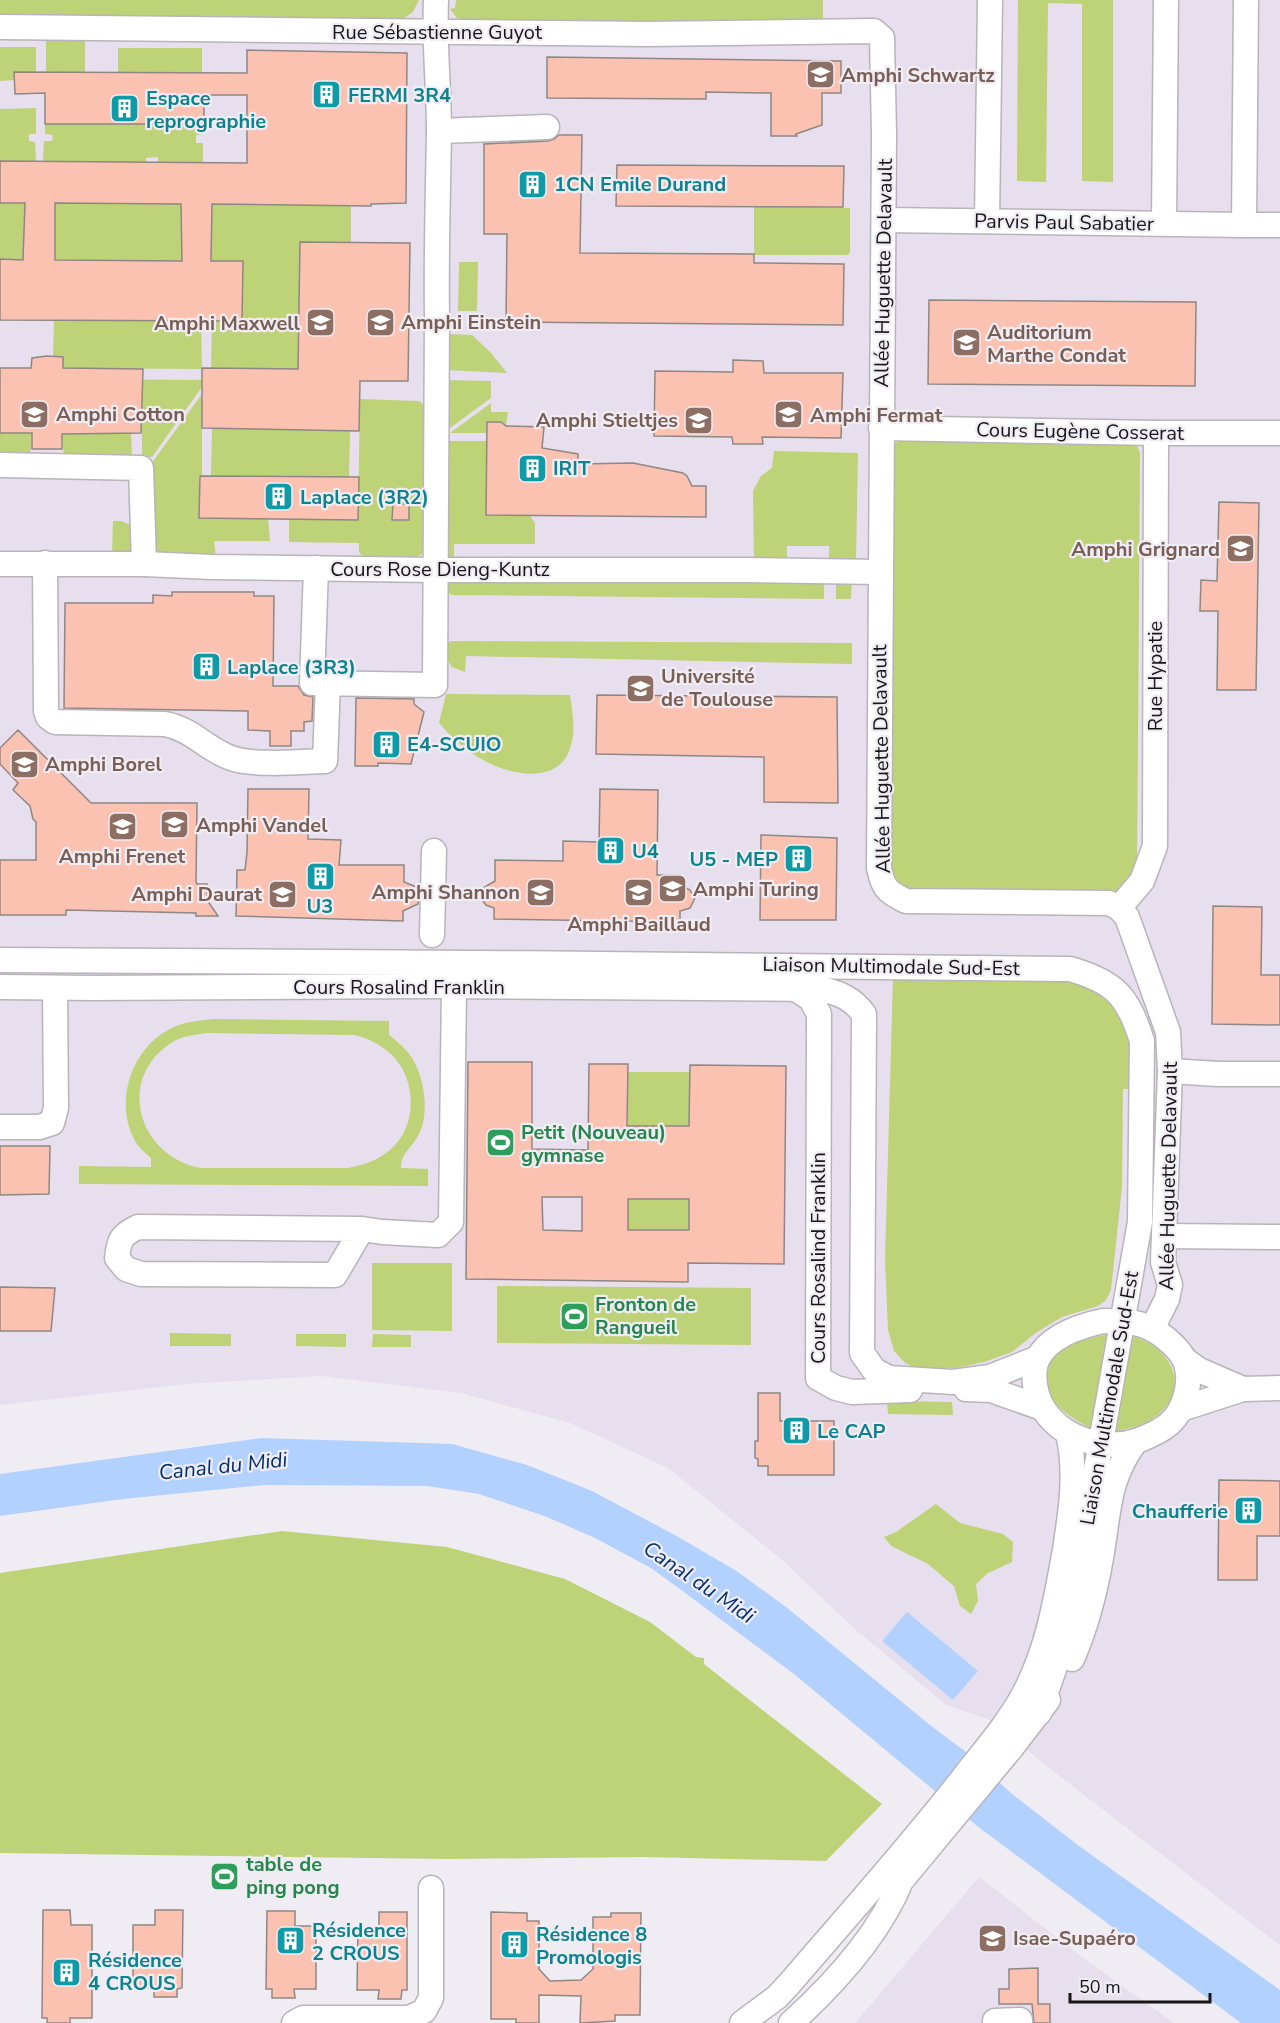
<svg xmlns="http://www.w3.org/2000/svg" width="1280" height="2023" viewBox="0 0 1280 2023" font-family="'Nunito Sans',sans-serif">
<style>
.built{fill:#e7dfed}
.green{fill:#bed278;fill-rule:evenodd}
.water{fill:#b3d1fe}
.building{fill:#fcc2b1;stroke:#8f8784;stroke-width:1.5;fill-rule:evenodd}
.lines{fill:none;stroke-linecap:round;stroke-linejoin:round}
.minor-casing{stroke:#b8b4ba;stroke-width:27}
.minor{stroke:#fff;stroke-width:24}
.labels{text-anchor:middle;stroke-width:4.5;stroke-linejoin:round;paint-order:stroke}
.street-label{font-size:20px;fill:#161517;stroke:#f0ecf3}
.education-label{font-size:20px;font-weight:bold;fill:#785e54;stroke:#f0ecf3;text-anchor:start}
.culture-label{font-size:20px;font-weight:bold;fill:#0d838f;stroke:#f0ecf3;text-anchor:start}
.leisure-label{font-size:20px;font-weight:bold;fill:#27864d;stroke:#f0ecf3;text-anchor:start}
.water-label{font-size:21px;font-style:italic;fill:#033170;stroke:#f0ecf3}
</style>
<rect width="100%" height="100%" fill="#f0ecf3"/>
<!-- built -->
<g class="built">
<path d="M0 0H1280V1945L1054 1772 990 1720 946 1705 857 1631 780 1558 668 1468 570 1423 461 1393 321 1376 187 1384 0 1405Z"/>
<path d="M979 1877 1087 1961 1174 2023H855Z"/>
</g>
<!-- green -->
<g class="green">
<path d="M0 0H419L413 12 401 20 0 17Z"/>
<path d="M456 0H823V23L472 21 457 18 450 9 455 8Z"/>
<path d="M1018 0H1113V182L1082 181V4L1048 3 1046 182 1017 181Z"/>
<rect x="46" y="41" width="39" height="31"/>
<path d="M0 47H36V72H15L14 80 0 81Z"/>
<rect x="118" y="48" width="84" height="25"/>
<path d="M36 108V134H29V141L35 142 36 162 0 161V109Z"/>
<path d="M45 124H204V134L196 135V143H203V163H158V157L146 158V162H45L43 159 44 141H52L53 135 45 134Z"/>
<path d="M0 203H46L45 260 0 259Z"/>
<path d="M55 203 203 204V261L55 260Z"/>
<path d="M212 204 351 205V242H300L298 360 350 370 211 368 212 321H241L211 261Z"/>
<path d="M754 206 850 208V253L847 255H754Z"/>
<path d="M459 262H478L477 311H458Z"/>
<path d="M54 320 201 321 202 369 63 368V357H53Z"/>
<path d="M444 334 472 335 491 353 507 373 444 370Z"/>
<path d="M63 379 202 380V387L152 457 142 456V393Z"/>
<path d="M443 380 491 381V398L450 428 444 427Z"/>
<path d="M202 394V476H199V517L268 518 270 541H214L216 557 154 552 151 464Z"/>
<path d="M360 399 419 401 426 406 427 547 422 554 415 558 363 557 359 552V543L289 542V519H358ZM393 504H409V520H392Z"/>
<path d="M491 403V412H508L506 426 501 422H487L486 433H450Z"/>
<path d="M212 428 350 430 349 477 211 476Z"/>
<path d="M0 433H32L30 455H0Z"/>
<path d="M131 433 132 456H64L62 434Z"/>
<path d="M902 440 1131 443 1137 446 1140 453 1137 866C1135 876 1123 890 1113 893L910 892 893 880 886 864 892 445Z"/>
<path d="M448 441H486V515L530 516 535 523V544H454V559L447 554Z"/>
<path d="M774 451 858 453 856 561H829V546H787V561H754L753 491 761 476 772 468Z"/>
<path d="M113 521H121L131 525 134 547 126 555 112 556Z"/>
<path d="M824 577V599L452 595 445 591 444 580Z"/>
<path d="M852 577 851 599H836V578Z"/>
<path d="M452 641 852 643V664L466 656 465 672 452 667 444 656 447 643Z"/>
<path d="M446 694 570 695C572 711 576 729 571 745 561 785 513 776 485 761 468 752 452 738 439 723Z"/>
<path d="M893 977 1052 979 1088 987 1113 1006 1127 1030 1132 1061V1089H1123L1122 1187 1111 1290 1106 1300 1098 1306 1062 1317 1037 1332 1012 1352 984 1362 957 1368H916L905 1363 894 1351 888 1330 885 1260Z"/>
<path d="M213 1019 389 1021V1035C398 1042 406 1049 412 1058 425 1079 430 1114 418 1136 411 1148 400 1155 401 1168L428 1169V1186L79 1184V1166L151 1167V1158C146 1154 141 1149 137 1144 112 1105 131 1047 172 1028 185 1021 199 1021 213 1019ZM206 1033 354 1035C368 1038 380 1044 391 1054 417 1079 418 1126 390 1150 377 1161 363 1165 348 1168H201C139 1157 115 1080 171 1043 181 1036 194 1035 206 1033Z"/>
<path d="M628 1072H690L689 1126H628Z"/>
<rect x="628" y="1199" width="61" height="31"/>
<path d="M372 1263H452V1331L372 1330Z"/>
<path d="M497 1286 751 1288V1345L497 1343Z"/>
<path d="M170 1333 231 1334V1346H170Z"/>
<path d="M296 1334H346V1347L296 1346Z"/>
<path d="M373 1334 411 1335V1347H372Z"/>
<path d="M1108 1334 1110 1336 1091 1428C1068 1417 1036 1397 1049 1366 1051 1361 1055 1355 1059 1351 1073 1341 1092 1338 1108 1334Z"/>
<path d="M1132 1336C1171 1347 1193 1388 1155 1417 1144 1425 1130 1429 1116 1431L1114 1429 1130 1338Z"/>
<path d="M887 1401 952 1402 953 1415 888 1414Z"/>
<path d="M936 1504 960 1523 1003 1534 1013 1542 1012 1562 988 1573 976 1584 978 1601 971 1614 960 1606 954 1586 928 1564 891 1546 884 1537 896 1532Z"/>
<path d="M282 1531 447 1547 565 1579 650 1622 696 1657 704 1658V1664L882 1804 826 1861 644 1857 449 1859 0 1853V1573Z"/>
</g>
<!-- water -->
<g class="water">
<path d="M262 1438 452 1444 527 1465 592 1491 673 1534 735 1570 786 1607 930 1725 970 1755 1012 1794 1079 1846 1280 1990V2023H1241L977 1826 794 1674 684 1592 651 1568 595 1538 547 1517 479 1494 427 1486 264 1485 123 1499 0 1516V1474Z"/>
<path d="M907 1612 978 1671 953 1700 882 1641Z"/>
</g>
<!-- building -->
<g class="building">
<path d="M247 50 407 53 406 203 371 204V206L212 204 211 261H243L242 321 0 320V259L23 260 25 203H0V161L247 163V95H204V124H45V93L15 94 14 72 247 73ZM55 203 181 204 182 261 55 260Z"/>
<path d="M547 57 841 61V93H822V125L796 134 797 136H771V93L706 92V99L547 98Z"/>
<path d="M559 135H582L580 253 754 254V263L844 264 843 325 506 322 507 234H484V144L548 141 554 139Z"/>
<path d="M617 165 844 166 843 207 616 206Z"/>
<path d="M300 242 410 243 408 381H360L359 431 202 428V368L298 369Z"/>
<path d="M929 300 1196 302 1195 386 928 384Z"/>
<path d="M47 356 63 357V368L143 369 141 433 62 434V449H32V433H0V368H31L32 358Z"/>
<path d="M733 360 763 361 764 373H843L841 438 762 437 763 444H733L732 437 654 436 655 371 733 372Z"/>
<path d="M487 422H501L506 426 544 427 542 448 578 454V464L633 463 683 473 687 476 692 486H706V517L486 515Z"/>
<path d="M200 476 359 477 358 520 199 518Z"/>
<path d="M1219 502 1259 503 1256 690H1217L1218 611H1200L1201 580 1217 581Z"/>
<path d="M393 504H409V520H392Z"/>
<path d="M172 592H254V596H274L273 686H298L304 695 313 697 312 721 304 722V731H291V746H270V731L248 730V711L64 708 65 603H153V595L172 596Z"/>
<path d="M597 695 837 697 838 803 764 802V757L596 754Z"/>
<path d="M356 698 414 699V704L424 712 411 764 378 763V766H355Z"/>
<path d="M18 730 91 803H197L196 882 197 884H207V900L218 916H196V913L66 910V915H0V860H36V822L33 819 30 806 13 790 18 783 0 764V748Z"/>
<path d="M248 789H309L308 839 341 840 339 865H404V882L419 888 418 904 403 911V921L236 916 237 870H245L247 852Z"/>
<path d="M600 789 658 790 657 875H680V885L690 890 695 898 690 908 680 911V922L494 919V908L486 905 480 897 483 888 495 881V860L563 861V841L599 842Z"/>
<path d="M761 835 837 838 836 920H760Z"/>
<path d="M1213 906 1262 907 1261 975H1280V1025L1212 1024Z"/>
<path d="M468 1062H532V1149L588 1150 589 1064H628L627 1126H689L690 1065 786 1066 784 1264 688 1263V1282L466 1279ZM542 1197H582V1231L543 1230ZM628 1199H689V1230H628Z"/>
<path d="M0 1146H50L49 1194 0 1195Z"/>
<path d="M0 1287 55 1288 51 1331H0Z"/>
<path d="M758 1393H780V1421H834V1475H768V1466H758V1459L755 1458V1441H758Z"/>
<path d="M1219 1480 1280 1481V1536H1257V1580H1218Z"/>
<path d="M43 1910H70L71 1925H92V2018H70V2023H47V2018H42Z"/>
<path d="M155 1910H183L182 1988 177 1989V1997H154V1988H133V1925H155Z"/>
<path d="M267 1911H295V1926H316V1989H294L295 1998H272V1989H266Z"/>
<path d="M379 1912H407V1990H402L401 1999H378L379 1990H357L358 1927H379Z"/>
<path d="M491 1912 527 1913V1921H539V1969L550 1981 581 1980 593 1969V1917H611V1913H641L640 2015H615V2021L580 2023 581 1996 539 1995V2023H516V2019H491Z"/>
<path d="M1038 1968V2004H1050V2023H1034L1032 2004H999V1989H1009V1969Z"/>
</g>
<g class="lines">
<defs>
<g id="minor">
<path d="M0 27 647 34 874 31 882 38 884 134 879 868C883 888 887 892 906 901L1109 903 1119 908 1127 917 1168 1032 1170 1071 1163 1262 1170 1285 1167 1299 1152 1329"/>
<path d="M439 131 547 127"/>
<path d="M884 220 1244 225 1246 0"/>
<path d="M987 221 990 0"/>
<path d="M1164 223 1166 0"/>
<path d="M1244 225H1280"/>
<path d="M881 428 1156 433H1280"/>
<path d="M0 465 141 468 144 564"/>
<path d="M45 563 46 711 48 717 55 722 165 724C192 729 206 749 231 758 253 766 301 762 325 761L328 683"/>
<path d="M0 564H144L212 567 435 570H748L880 572"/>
<path d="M316 568 312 683 435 685 437 315C436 254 438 193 439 132 439 88 434 44 436 0"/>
<path d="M1119 908 1142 881 1155 846 1156 433"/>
<path d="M432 935 434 851"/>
<path d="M0 960C357 963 713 963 1070 969 1116 982 1128 997 1142 1041L1140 1222 1072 1605 1065 1637 1039 1713"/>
<path d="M0 987 93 988 430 986 821 989C840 993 853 999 864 1014L862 1353 874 1370 889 1378 953 1382 990 1377 1038 1358"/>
<path d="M797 990 811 999 819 1014 818 1378 836 1388 852 1392 910 1390"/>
<path d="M1170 1071 1218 1074H1280"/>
<path d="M0 1127H39L52 1123 56 1108 55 988"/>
<path d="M362 1229 335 1275 141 1274 126 1269 117 1258C119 1240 121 1235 138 1227L362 1229 382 1232 438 1235 451 1222 454 986"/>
<path d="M1165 1236 1280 1237"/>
<path d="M1103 1321C1120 1321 1137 1321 1152 1329 1163 1335 1180 1349 1185 1361 1193 1381 1185 1410 1169 1424 1161 1431 1147 1437 1137 1441 1096 1454 1041 1431 1035 1385 1034 1377 1034 1366 1038 1358 1050 1336 1080 1326 1103 1321Z"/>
<path d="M1185 1360 1199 1370 1243 1389"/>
<path d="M966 1389 991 1390 1042 1408"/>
<path d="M1181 1409 1243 1389 1280 1388"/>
<path d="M1072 1659C1086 1627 1095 1593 1101 1558 1109 1513 1107 1479 1136 1441"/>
<path d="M995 2021 1020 2020V2023"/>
<path d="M294 2023 303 2018H409L424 2011 431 1998V1888"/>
<path d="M742 2023 777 1997 790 1983C848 1915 908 1849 963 1778 984 1751 1008 1724 1024 1694 1048 1649 1056 1599 1065 1550 1071 1510 1077 1473 1068 1433"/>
<path d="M791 2023C833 1985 879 1935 901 1881L1012 1747 1048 1700"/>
</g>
</defs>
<!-- minor casing -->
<use href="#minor" class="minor-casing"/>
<!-- minor -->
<use href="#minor" class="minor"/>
</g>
<!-- icons -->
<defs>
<symbol id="university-square" viewBox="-11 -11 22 22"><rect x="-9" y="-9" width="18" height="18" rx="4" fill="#8d6e63" stroke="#f0ecf3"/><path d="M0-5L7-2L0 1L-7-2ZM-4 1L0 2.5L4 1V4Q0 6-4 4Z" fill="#fff"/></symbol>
<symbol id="building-square" viewBox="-11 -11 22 22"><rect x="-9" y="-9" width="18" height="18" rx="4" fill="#0f9aa8" stroke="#f0ecf3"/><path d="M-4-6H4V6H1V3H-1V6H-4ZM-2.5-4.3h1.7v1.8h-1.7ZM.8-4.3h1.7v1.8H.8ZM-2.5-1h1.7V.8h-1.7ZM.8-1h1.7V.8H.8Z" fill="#fff"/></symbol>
<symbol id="stadium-square" viewBox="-11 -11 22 22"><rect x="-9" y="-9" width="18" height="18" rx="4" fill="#2e9e5b" stroke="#f0ecf3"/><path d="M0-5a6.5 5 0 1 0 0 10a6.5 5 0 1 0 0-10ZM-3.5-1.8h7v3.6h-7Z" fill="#fff"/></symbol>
</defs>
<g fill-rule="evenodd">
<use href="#university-square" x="804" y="58" width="33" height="33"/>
<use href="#building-square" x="310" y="78" width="33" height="33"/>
<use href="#building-square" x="108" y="92" width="33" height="33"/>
<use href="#building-square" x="516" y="168" width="33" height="33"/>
<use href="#university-square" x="364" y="306" width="33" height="33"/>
<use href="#university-square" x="304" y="306" width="33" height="33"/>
<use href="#university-square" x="950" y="326" width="33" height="33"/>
<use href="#university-square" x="18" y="398" width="33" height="33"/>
<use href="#university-square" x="772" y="398" width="33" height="33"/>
<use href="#university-square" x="682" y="404" width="33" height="33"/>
<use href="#building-square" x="516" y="452" width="33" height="33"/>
<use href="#building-square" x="262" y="480" width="33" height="33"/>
<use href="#university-square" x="1224" y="532" width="33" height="33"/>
<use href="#building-square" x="190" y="650" width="33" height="33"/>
<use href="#university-square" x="624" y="672" width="33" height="33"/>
<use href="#building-square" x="370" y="728" width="33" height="33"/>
<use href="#university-square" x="8" y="748" width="33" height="33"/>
<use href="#university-square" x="158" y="808" width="33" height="33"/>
<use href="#university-square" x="106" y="810" width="33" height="33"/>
<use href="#building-square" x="594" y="834" width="33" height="33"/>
<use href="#building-square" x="782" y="842" width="33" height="33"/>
<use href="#building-square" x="304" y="860" width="33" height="33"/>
<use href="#university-square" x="656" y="872" width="33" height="33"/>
<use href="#university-square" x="524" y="876" width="33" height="33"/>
<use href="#university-square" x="622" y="876" width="33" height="33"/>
<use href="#university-square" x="266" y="878" width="33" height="33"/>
<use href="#stadium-square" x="484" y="1126" width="33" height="33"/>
<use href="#stadium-square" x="558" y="1300" width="33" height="33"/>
<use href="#building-square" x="780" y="1414" width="33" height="33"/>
<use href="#building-square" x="1232" y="1494" width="33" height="33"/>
<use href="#stadium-square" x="208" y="1860" width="33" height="33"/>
<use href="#university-square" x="976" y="1922" width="33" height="33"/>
<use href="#building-square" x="274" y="1924" width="33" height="33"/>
<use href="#building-square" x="498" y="1928" width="33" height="33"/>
<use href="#building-square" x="50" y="1956" width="33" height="33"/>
</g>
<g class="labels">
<!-- street labels -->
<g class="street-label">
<text x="437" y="39">Rue Sébastienne Guyot</text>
<text transform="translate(1064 222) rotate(1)" y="7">Parvis Paul Sabatier</text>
<text transform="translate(883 273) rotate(-89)" y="7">Allée Huguette Delavault</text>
<text transform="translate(1080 431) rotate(1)" y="7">Cours Eugène Cosserat</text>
<text x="440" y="576">Cours Rose Dieng-Kuntz</text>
<text transform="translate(1155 676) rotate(-90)" y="7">Rue Hypatie</text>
<text transform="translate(881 759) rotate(-91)" y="7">Allée Huguette Delavault</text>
<text transform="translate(891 966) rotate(1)" y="7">Liaison Multimodale Sud-Est</text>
<text x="399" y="994">Cours Rosalind Franklin</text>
<text transform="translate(1168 1176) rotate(-89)" y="7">Allée Huguette Delavault</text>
<text transform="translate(818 1258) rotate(-90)" y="7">Cours Rosalind Franklin</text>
<text transform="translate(1109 1398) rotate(-80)" y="7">Liaison Multimodale Sud-Est</text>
</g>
<!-- education labels -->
<g class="education-label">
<text x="841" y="82">Amphi Schwartz</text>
<text x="401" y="329">Amphi Einstein</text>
<text x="300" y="330" text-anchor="end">Amphi Maxwell</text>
<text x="987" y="339">Auditorium<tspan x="987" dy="23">Marthe Condat</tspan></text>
<text x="56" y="421">Amphi Cotton</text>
<text x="810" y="422">Amphi Fermat</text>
<text x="678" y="427" text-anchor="end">Amphi Stieltjes</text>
<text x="1220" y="556" text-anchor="end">Amphi Grignard</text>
<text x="661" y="683">Université<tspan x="661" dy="23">de Toulouse</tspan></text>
<text x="45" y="771">Amphi Borel</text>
<text x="196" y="832">Amphi Vandel</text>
<text x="122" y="863" text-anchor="middle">Amphi Frenet</text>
<text x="693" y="896">Amphi Turing</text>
<text x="520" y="899" text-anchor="end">Amphi Shannon</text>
<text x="262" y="901" text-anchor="end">Amphi Daurat</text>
<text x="639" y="931" text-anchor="middle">Amphi Baillaud</text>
<text x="1013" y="1945">Isae-Supaéro</text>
</g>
<!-- culture labels -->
<g class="culture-label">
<text x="348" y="102">FERMI 3R4</text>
<text x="146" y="105">Espace<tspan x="146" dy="23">reprographie</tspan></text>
<text x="554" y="191">1CN Emile Durand</text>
<text x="553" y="475">IRIT</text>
<text x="300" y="504">Laplace (3R2)</text>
<text x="227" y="674">Laplace (3R3)</text>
<text x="407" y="751">E4-SCUIO</text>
<text x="632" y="858">U4</text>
<text x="778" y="866" text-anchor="end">U5 - MEP</text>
<text x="320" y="913" text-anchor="middle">U3</text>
<text x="817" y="1438">Le CAP</text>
<text x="1228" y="1518" text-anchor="end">Chaufferie</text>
<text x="312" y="1937">Résidence<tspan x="312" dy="23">2 CROUS</tspan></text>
<text x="536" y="1941">Résidence 8<tspan x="536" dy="23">Promologis</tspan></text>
<text x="88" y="1967">Résidence<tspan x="88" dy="23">4 CROUS</tspan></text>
</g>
<!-- leisure labels -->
<g class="leisure-label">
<text x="521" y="1139">Petit (Nouveau)<tspan x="521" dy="23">gymnase</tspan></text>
<text x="595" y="1311">Fronton de<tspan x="595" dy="23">Rangueil</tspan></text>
<text x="246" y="1871">table de<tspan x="246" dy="23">ping pong</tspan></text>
</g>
<!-- water labels -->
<g class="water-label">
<text transform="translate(223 1466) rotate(-6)" y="7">Canal du Midi</text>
<text transform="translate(699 1582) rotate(34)" y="7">Canal du Midi</text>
</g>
</g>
<!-- scale -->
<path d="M1070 1993v9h140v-9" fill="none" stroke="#161517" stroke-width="3"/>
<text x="1079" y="1993" font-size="18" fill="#161517" stroke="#f0ecf3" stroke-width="4.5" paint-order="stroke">50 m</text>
</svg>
